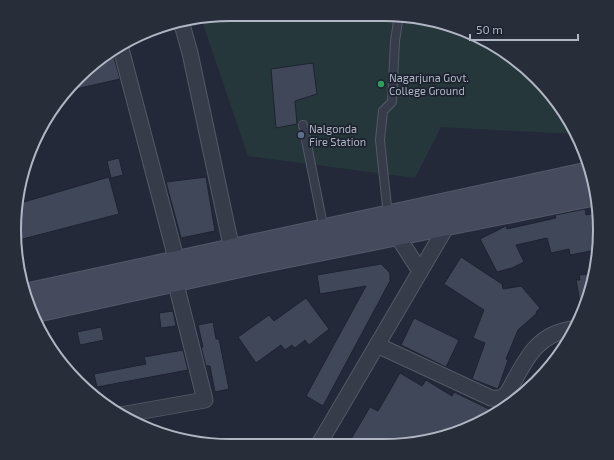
<svg xmlns="http://www.w3.org/2000/svg" width="614" height="460" viewBox="0 0 614 460" font-family="'Exo 2',sans-serif">
<style>
.green{fill:#26373b}
.building{fill:#3f4758;stroke:#1e2330}
.lines{fill:none;stroke-linecap:round;stroke-linejoin:round}
.service-casing{stroke:#545967;stroke-width:10}
.minor-casing{stroke:#545967;stroke-width:17}
.secondary-casing{stroke:#545967;stroke-width:24}
.service{stroke:#363c49;stroke-width:8}
.minor{stroke:#363c49;stroke-width:15}
.secondary{stroke:#454a5c;stroke-width:22}
.leisure-dot{fill:#2e9e5b;stroke:#1c212e;stroke-width:1.5}
.service-dot{fill:#5c6f8a;stroke:#1c212e;stroke-width:1.5}
.labels{text-anchor:middle;stroke-width:3.5;stroke-linejoin:round;paint-order:stroke}
.poi-label{font-size:11px;fill:#b1b6c5;stroke:#1c212e;text-anchor:start}
.rim{fill:none;stroke:#b1b6c5;stroke-width:2}
</style>
<rect width="100%" height="100%" fill="#232938"/>
<!-- green -->
<path class="green" d="M230 14H398L440 21 515 58 563 110 574 134 441 127 415 178 248 156 201 18Z"/>
<!-- building -->
<g class="building">
<path d="M112 50 120 79 67 91 77 77Z"/>
<path d="M313 63 317 94 295 101 297 124 276 128 271 69Z"/>
<path d="M119 158 123 175 111 178 107 161Z"/>
<path d="M109 177 119 214 15 241 17 204Z"/>
<path d="M206 177 215 231 181 238 166 182Z"/>
<path d="M585 209 586 215 596 213V250L570 255 569 249 551 253 547 238 516 245 524 262 512 268 497 272 480 239 506 226 507 229 556 218 555 215Z"/>
<path d="M461 257 502 284 503 289 521 286 540 308 536 312 537 313 518 330 506 359 508 360 498 389 472 379 485 343 473 338 484 310 444 284Z"/>
<path d="M381 264 390 273V281L323 406 306 396 366 286 320 294 317 275Z"/>
<path d="M596 273 589 290 581 308 576 280H580L579 275Z"/>
<path d="M306 298 329 329 309 345 305 340 295 348 292 345 285 350 281 345 256 363 238 337 269 315 274 321Z"/>
<path d="M173 311 176 326 161 328 159 313Z"/>
<path d="M414 318 459 340 446 367 401 345Z"/>
<path d="M213 322 216 339H219L229 389 215 392 210 366H206L201 347H203L198 325Z"/>
<path d="M101 327 104 340 80 345 77 332Z"/>
<path d="M183 350 188 370 97 387 94 374 146 364 144 357Z"/>
<path d="M400 373 422 386 426 380 452 396 454 392 497 413 454 434 412 444H348L370 407 378 411Z"/>
</g>
<g class="lines">
<defs>
<g id="service">
<path d="M303 125 324 230"/>
<path d="M388 216 380 140 383 111 392 102 395 41 399 15"/>
</g>
<g id="minor">
<path d="M179 21 183 28 190 53 232 250"/>
<path d="M120 45 177 262"/>
<path d="M396 234 420 271"/>
<path d="M377 345 491 398C499 399 503 398 508 392 525 362 534 335 572 329"/>
<path d="M120 415 205 400 175 280"/>
<path d="M319 444 448 224"/>
</g>
<g id="secondary">
<path d="M25 295 590 173"/>
<path d="M31 312 258 262 596 194"/>
</g>
</defs>
<!-- service casing -->
<use href="#service" class="service-casing"/>
<!-- minor casing -->
<use href="#minor" class="minor-casing"/>
<!-- secondary casing -->
<use href="#secondary" class="secondary-casing"/>
<!-- service -->
<use href="#service" class="service"/>
<!-- minor -->
<use href="#minor" class="minor"/>
<!-- secondary -->
<use href="#secondary" class="secondary"/>
</g>
<!-- markers -->
<circle class="leisure-dot" cx="381" cy="84" r="4"/>
<circle class="service-dot" cx="301" cy="135" r="4"/>
<g class="labels">
<!-- poi labels -->
<g class="poi-label">
<text x="389" y="82">Nagarjuna Govt.<tspan x="389" dy="13">College Ground</tspan></text>
<text x="309" y="133">Nalgonda<tspan x="309" dy="13">Fire Station</tspan></text>
</g>
</g>
<!-- crop -->
<path d="M0 0H614V460H0ZM230 21H384A209 209 0 0 1 593 230V230A209 209 0 0 1 384 439H230A209 209 0 0 1 21 230V230A209 209 0 0 1 230 21Z" fill="#282d3a" fill-rule="evenodd"/>
<path class="rim" d="M230 21H384A209 209 0 0 1 593 230V230A209 209 0 0 1 384 439H230A209 209 0 0 1 21 230V230A209 209 0 0 1 230 21Z"/>
<!-- scale -->
<path d="M470 34v6h108v-6" fill="none" stroke="#b1b6c5" stroke-width="2"/>
<text x="476" y="34" font-size="12" fill="#b1b6c5" stroke="#1c212e" stroke-width="3" paint-order="stroke">50 m</text>
</svg>
